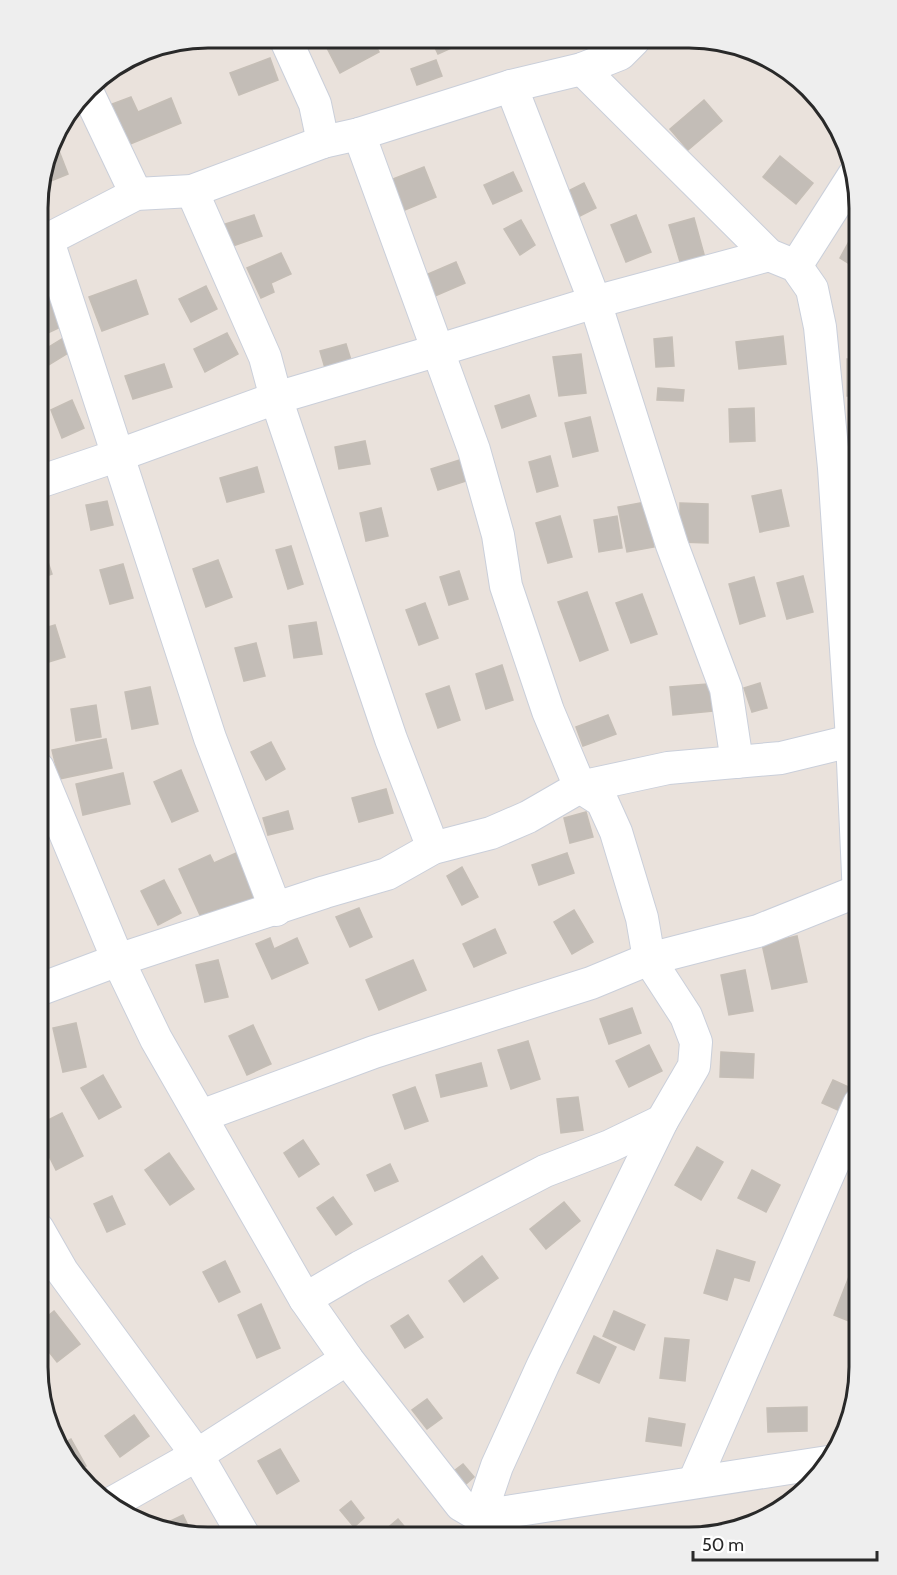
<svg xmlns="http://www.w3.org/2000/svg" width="897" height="1575" viewBox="0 0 897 1575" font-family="Cabin,sans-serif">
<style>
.building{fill:#c3bdb7;stroke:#c5beb6;stroke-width:1.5}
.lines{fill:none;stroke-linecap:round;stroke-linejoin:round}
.minor-casing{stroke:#cacfda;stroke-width:34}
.minor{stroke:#fff;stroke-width:32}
.rim{fill:none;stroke:#292929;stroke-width:3}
</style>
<rect width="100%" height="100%" fill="#eae2dc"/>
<!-- building -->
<g class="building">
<path d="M344 38 372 39 379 52 340 73 327 48Z"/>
<path d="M431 39H471L438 54Z"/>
<path d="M152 49 153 52 127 64 125 61 143 50Z"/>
<path d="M270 58 278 80 239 95 230 73Z"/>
<path d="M436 60 442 76 417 85 411 69Z"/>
<path d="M131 97 138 112 171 98 181 123 123 147 107 106Z"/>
<path d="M704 100 722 121 688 150 670 129Z"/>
<path d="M54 138 68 174 46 183 43 174Z"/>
<path d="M780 156 813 183 796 204 763 177Z"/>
<path d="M424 167 436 197 400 212 388 181Z"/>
<path d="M513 172 522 191 493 204 484 185Z"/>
<path d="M584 183 596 208 578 217 566 192Z"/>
<path d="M254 215 262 236 227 248 219 226Z"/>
<path d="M636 215 651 252 626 262 611 225Z"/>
<path d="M694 218 705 258 681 265 669 225Z"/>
<path d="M521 220 535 245 520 255 504 229Z"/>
<path d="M859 223V270L840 258Z"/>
<path d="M281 253 291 274 271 283 274 292 261 298 247 268Z"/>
<path d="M456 262 465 283 428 299 419 278Z"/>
<path d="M136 280 148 314 102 331 89 297Z"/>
<path d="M206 286 217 309 191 322 179 299Z"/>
<path d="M39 288 41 294 48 292 63 326 39 337Z"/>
<path d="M227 333 238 354 205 372 194 349Z"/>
<path d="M783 336 786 364 739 369 736 342Z"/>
<path d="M65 337 73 350 47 366 39 353Z"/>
<path d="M672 337 674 366 656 367 654 339Z"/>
<path d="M346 344 351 360 325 368 320 351Z"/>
<path d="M581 354 586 393 559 396 553 357Z"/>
<path d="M847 359 859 360V396H847Z"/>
<path d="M164 364 172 387 133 399 125 376Z"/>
<path d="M658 388 684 390 683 401 657 400Z"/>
<path d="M529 395 536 416 502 428 495 406Z"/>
<path d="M72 400 84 428 62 438 51 410Z"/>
<path d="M754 408 755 441 730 442 729 409Z"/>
<path d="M590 417 598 451 573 457 565 423Z"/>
<path d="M365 441 370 464 339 469 335 447Z"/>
<path d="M550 456 558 486 537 492 529 462Z"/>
<path d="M466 458 472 479 438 490 431 469Z"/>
<path d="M257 467 264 492 227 502 220 478Z"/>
<path d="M781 490 789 526 760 532 752 496Z"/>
<path d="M107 501 113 525 91 530 86 505Z"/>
<path d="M645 502 654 547 627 552 618 507Z"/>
<path d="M680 503 708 504V543L680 542Z"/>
<path d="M381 508 388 536 366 541 360 513Z"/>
<path d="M560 516 572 557 548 563 536 523Z"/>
<path d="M617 516 622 548 599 552 594 520Z"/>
<path d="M39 535 52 574 38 579Z"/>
<path d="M291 546 303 584 288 589 276 550Z"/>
<path d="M218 560 232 597 206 607 193 569Z"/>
<path d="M123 564 133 598 110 604 100 570Z"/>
<path d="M459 571 468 599 449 605 440 577Z"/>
<path d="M803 576 813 612 787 619 777 583Z"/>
<path d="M754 577 765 616 740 624 729 584Z"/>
<path d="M587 592 608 650 580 661 558 602Z"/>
<path d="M642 594 657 634 631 643 616 603Z"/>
<path d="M425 603 438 638 419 645 406 610Z"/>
<path d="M316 622 322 654 294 658 289 626Z"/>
<path d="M55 625 65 657 42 664 38 651V630Z"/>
<path d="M256 643 265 676 244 681 235 648Z"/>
<path d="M502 665 513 700 486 709 476 674Z"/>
<path d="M720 683 723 710 673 715 670 687Z"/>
<path d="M760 683 767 708 752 712 744 688Z"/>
<path d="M449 686 460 720 438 728 426 694Z"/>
<path d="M150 687 158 724 132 729 125 692Z"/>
<path d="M96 705 101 737 76 741 71 709Z"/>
<path d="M608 715 616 734 583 746 576 727Z"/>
<path d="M106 739 112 768 59 779 52 750Z"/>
<path d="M271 742 285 769 266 780 251 752Z"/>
<path d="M181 770 198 811 172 822 154 782Z"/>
<path d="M123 773 130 804 83 815 76 784Z"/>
<path d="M386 789 393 813 359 822 352 798Z"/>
<path d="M288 811 293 829 268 835 263 818Z"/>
<path d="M586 812 593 837 570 843 564 818Z"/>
<path d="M245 849 267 897 205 926 179 869 210 855 214 863Z"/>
<path d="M567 853 574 873 539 885 532 865Z"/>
<path d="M462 867 478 897 462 905 447 876Z"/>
<path d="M164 880 181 913 158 925 141 891Z"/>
<path d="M359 908 372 937 350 947 336 917Z"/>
<path d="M574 910 593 942 572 954 554 922Z"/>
<path d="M495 929 506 953 474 967 463 944Z"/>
<path d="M797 936 807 982 772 989 762 944Z"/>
<path d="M270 938 274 949 297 938 308 963 272 979 256 944Z"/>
<path d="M218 960 228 997 205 1002 196 965Z"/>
<path d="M413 960 426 990 379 1010 366 980Z"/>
<path d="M745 970 753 1011 729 1015 721 975Z"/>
<path d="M632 1008 641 1033 609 1044 600 1019Z"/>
<path d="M76 1023 86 1067 63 1072 53 1028Z"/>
<path d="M253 1025 271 1064 247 1075 229 1036Z"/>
<path d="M528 1041 540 1079 511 1089 498 1050Z"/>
<path d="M649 1045 662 1071 629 1087 616 1061Z"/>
<path d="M721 1052 754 1054 753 1078 720 1077Z"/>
<path d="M481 1063 487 1086 441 1097 436 1075Z"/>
<path d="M103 1075 121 1107 99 1119 81 1088Z"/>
<path d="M833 1080 851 1088 840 1111 822 1103Z"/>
<path d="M415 1087 428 1121 405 1129 393 1095Z"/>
<path d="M578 1097 583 1130 561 1133 557 1099Z"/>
<path d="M62 1113 83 1156 56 1170 38 1134V1125Z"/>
<path d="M303 1140 319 1164 299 1177 284 1153Z"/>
<path d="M697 1147 723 1162 701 1200 675 1185Z"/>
<path d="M169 1153 194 1189 170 1205 145 1170Z"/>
<path d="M390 1164 398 1181 375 1191 367 1175Z"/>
<path d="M752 1170 780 1185 766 1212 738 1198Z"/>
<path d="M112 1196 125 1224 107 1232 94 1204Z"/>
<path d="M333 1197 352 1224 336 1235 317 1208Z"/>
<path d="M564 1202 580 1221 546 1249 530 1229Z"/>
<path d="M717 1250 755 1262 749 1281 734 1277 727 1300 704 1293Z"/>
<path d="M482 1256 498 1278 464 1302 449 1281Z"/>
<path d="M225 1261 240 1292 219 1302 203 1272Z"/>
<path d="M852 1269 859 1271V1309L854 1323 834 1315Z"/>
<path d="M261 1304 280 1348 257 1358 238 1315Z"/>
<path d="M54 1311 80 1344 57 1362 38 1338V1324Z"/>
<path d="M614 1311 645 1325 634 1350 603 1336Z"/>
<path d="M408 1315 423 1337 405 1348 391 1326Z"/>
<path d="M594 1336 616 1347 599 1383 577 1373Z"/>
<path d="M665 1338 689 1340 685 1381 660 1378Z"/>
<path d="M427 1399 442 1418 427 1429 412 1410Z"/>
<path d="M807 1407V1431L768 1432 767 1408Z"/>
<path d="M134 1415 149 1436 120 1457 105 1436Z"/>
<path d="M649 1418 685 1424 681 1446 646 1441Z"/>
<path d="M71 1439 86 1466 79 1470 62 1444Z"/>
<path d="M280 1449 299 1481 277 1494 258 1461Z"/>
<path d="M463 1464 474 1477 465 1485 454 1471Z"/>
<path d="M351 1501 364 1518 354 1527 340 1510Z"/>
<path d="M183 1515 193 1536H186L162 1525Z"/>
<path d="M398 1519 413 1537H377Z"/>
</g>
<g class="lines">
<defs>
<g id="minor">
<path d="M285 38 315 104 323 142"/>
<path d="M582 69 769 255 796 266 812 289 820 327 834 468 852 739 859 897"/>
<path d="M511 86 595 302 672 545 726 689 737 762"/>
<path d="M87 91 136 194"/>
<path d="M359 134 474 450 498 535 506 586 548 711 580 787 602 801 616 832 642 918 649 959 686 1016 696 1042 694 1066 662 1121 543 1365 497 1466 480 1516 828 1462"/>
<path d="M192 191 265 357 276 398 391 739 433 848"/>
<path d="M48 241 210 738 276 910"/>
<path d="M39 244 136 194 192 191 323 142 359 134 511 86 582 69 620 54 634 40"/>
<path d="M796 266 854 175"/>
<path d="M39 482 119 455 276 398 439 350 595 302 769 255"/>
<path d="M38 768 118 960 156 1039 305 1299 347 1359 461 1505 480 1516 492 1537"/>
<path d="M38 990 118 960 325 892 387 874 433 848 491 833 528 817 580 787 668 768 781 758 859 739"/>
<path d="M201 1116 374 1052 591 983 649 959 758 931 858 891"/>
<path d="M38 1229 62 1271 197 1455 244 1536"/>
<path d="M305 1299 360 1267 545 1171 610 1146 662 1121"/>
<path d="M694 1482 859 1104"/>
<path d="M112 1503 197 1455 347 1359"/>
</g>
</defs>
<!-- minor casing -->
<use href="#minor" class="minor-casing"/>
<!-- minor -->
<use href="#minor" class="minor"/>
</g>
<!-- crop -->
<path d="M0 0H897V1575H0ZM208 48H689A160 160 0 0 1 849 208V1367A160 160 0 0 1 689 1527H208A160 160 0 0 1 48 1367V208A160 160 0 0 1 208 48Z" fill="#eee" fill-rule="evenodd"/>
<path class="rim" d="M208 48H689A160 160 0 0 1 849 208V1367A160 160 0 0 1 689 1527H208A160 160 0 0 1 48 1367V208A160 160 0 0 1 208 48Z"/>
<!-- scale -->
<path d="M693 1551v9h184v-9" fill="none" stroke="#292929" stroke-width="3"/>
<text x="702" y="1551" font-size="18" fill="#292929" stroke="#ffffff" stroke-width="4.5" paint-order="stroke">50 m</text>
</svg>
